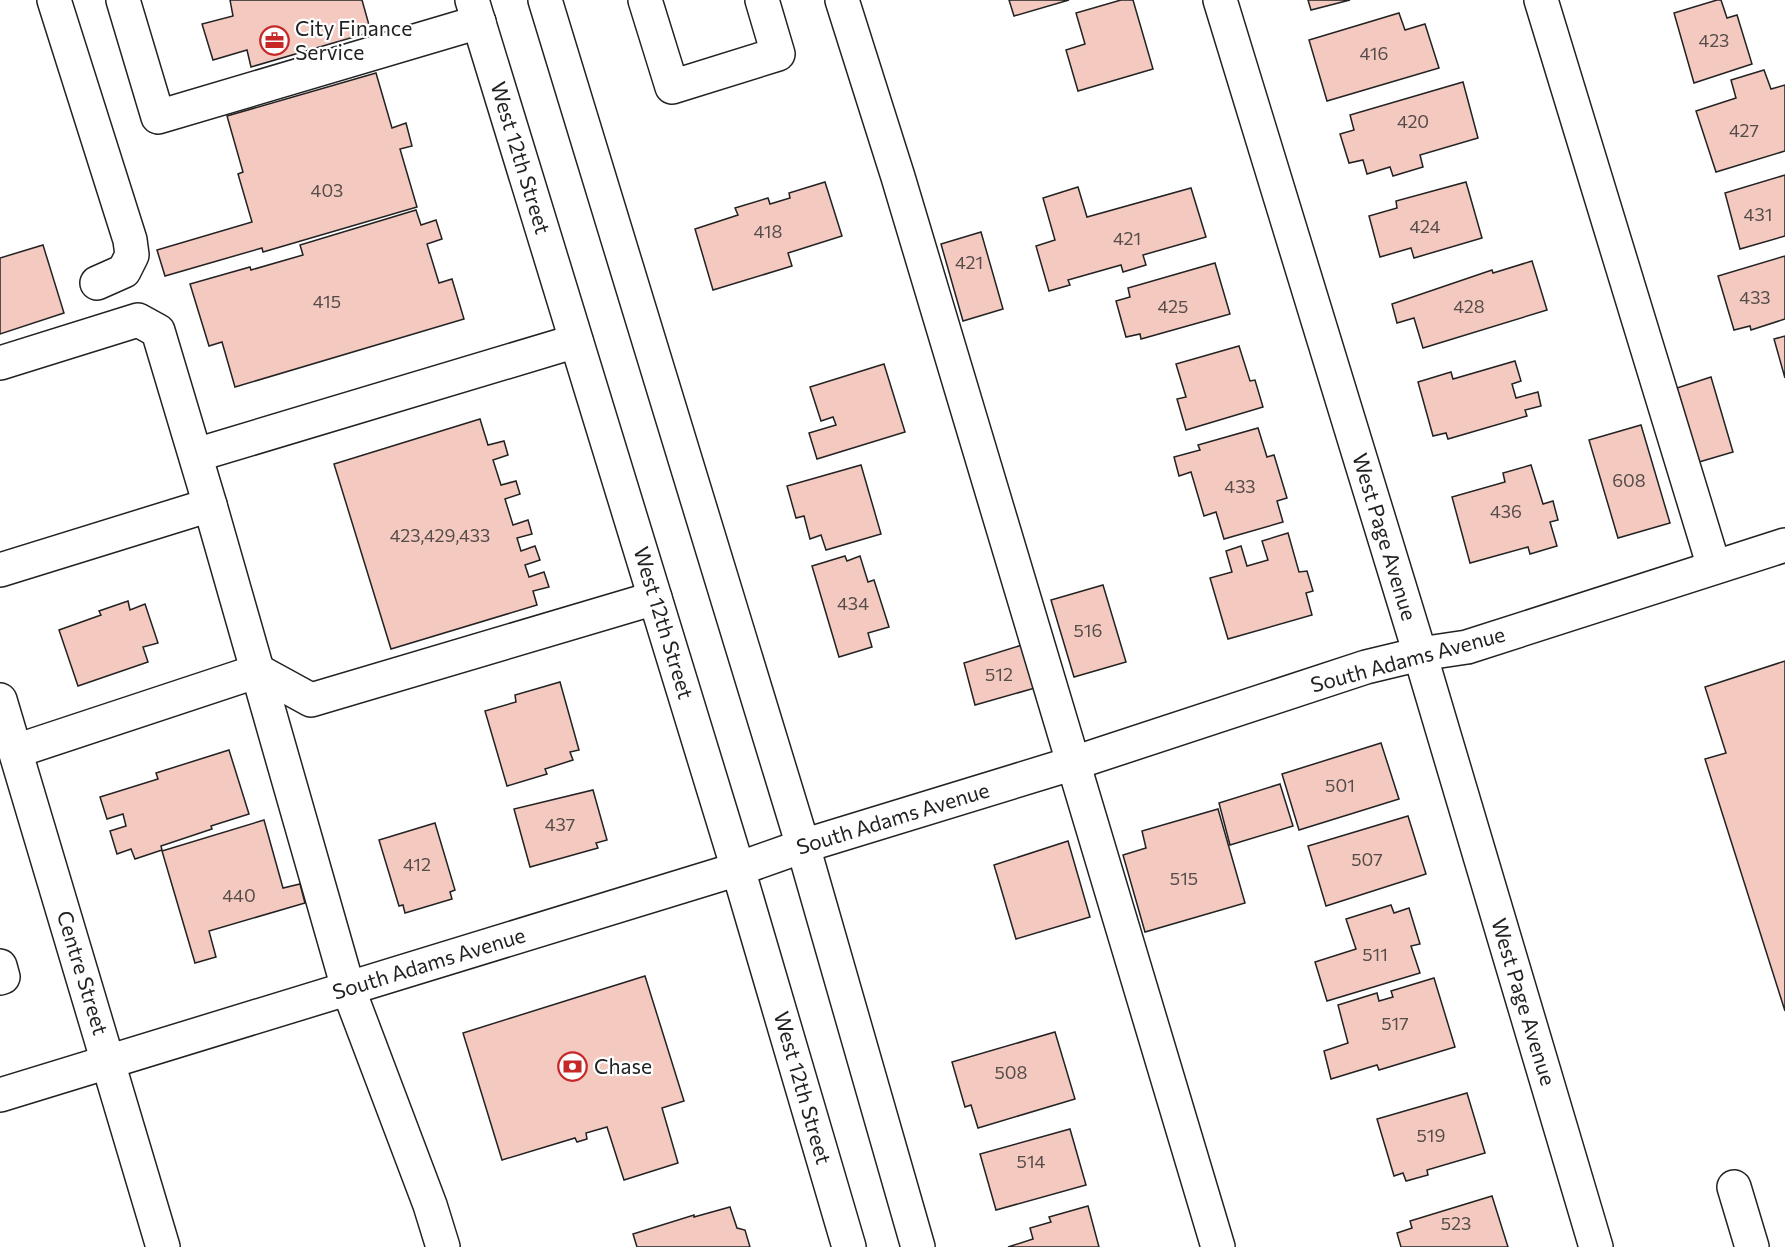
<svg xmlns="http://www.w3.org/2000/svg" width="1785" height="1247" viewBox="0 0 1785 1247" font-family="Commissioner,sans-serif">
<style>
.building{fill:#f3c9c0;stroke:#222;stroke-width:1.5}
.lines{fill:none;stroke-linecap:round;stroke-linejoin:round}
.minor-casing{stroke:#222;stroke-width:36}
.major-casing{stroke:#222;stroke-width:36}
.minor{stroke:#fff;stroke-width:33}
.major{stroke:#fff;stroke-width:33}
.labels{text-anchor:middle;stroke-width:4.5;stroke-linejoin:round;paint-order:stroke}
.number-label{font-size:18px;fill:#564c4a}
.poi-label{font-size:21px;fill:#222;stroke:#fff;text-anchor:start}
.street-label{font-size:21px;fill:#222;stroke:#fff}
</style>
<rect width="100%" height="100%" fill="#fff"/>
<!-- building -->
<g class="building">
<path d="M230 0H362L371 32 251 67 247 50 213 60 202 24 233 16Z"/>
<path d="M1009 0H1069L1014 16Z"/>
<path d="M1121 0H1133L1153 69 1078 91 1066 50 1085 44 1076 13Z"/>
<path d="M1308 0H1350L1311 10Z"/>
<path d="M1717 0H1721L1727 18 1737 15 1752 64 1694 83 1674 13Z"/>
<path d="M1399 13 1405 30 1425 24 1439 68 1327 101 1309 40Z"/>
<path d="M1764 70 1771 89 1785 85V151L1716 172 1696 111 1736 98 1731 80Z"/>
<path d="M376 73 392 128 406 123 412 146 400 149 417 207 263 252 262 248 165 276 157 250 252 222 238 174 243 172 227 116Z"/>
<path d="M1463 82 1478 138 1420 155 1423 167 1393 176 1390 167 1367 174 1363 160 1349 163 1340 134 1354 130 1350 115Z"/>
<path d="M1785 175V236L1740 249 1725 193Z"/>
<path d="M825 182 842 236 788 253 792 266 713 290 695 229 738 215 735 208 768 198 770 204 790 198 789 193Z"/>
<path d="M1466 182 1482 238 1414 258 1411 248 1380 257 1369 216 1397 208 1396 201Z"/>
<path d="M1078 187 1087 217 1191 188 1206 237 1143 255 1146 265 1123 272 1121 265 1068 280 1070 285 1049 291 1036 246 1055 240 1043 198Z"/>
<path d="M416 210 421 225 436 220 442 239 427 244 439 283 452 279 464 319 235 387 222 342 209 346 190 284 250 267 251 270 303 255 300 245Z"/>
<path d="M981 232 1003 309 963 321 941 244Z"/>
<path d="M43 245 64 313 0 334V258Z"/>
<path d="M1785 256V319L1751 330 1750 326 1734 330 1718 276Z"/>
<path d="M1532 261 1547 310 1423 348 1414 318 1397 323 1392 304 1492 270 1493 273Z"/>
<path d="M1215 263 1230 314 1141 339 1140 334 1126 337 1116 301 1130 297 1128 288Z"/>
<path d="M1785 336V378L1774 339Z"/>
<path d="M1239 346 1250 381 1255 380 1263 407 1186 430 1177 399 1186 397 1176 364Z"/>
<path d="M1515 361 1521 381 1512 384 1516 398 1538 392 1541 406 1525 410 1527 416 1448 439 1446 433 1433 436 1418 382 1451 372 1453 379Z"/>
<path d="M884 364 905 432 817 459 809 433 836 425 833 417 821 421 810 387Z"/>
<path d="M1711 377 1733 452 1699 462 1677 388Z"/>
<path d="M480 419 488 445 504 441 508 455 493 460 501 485 516 481 520 494 505 499 513 525 528 520 532 534 517 538 521 551 535 546 540 560 525 565 529 577 544 572 549 587 533 591 537 605 391 649 334 464Z"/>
<path d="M1641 425 1670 523 1618 538 1589 440Z"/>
<path d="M1258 428 1267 457 1274 455 1287 498 1277 501 1283 522 1224 539 1216 512 1204 516 1191 472 1179 476 1174 457 1200 450 1198 445Z"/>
<path d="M861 465 881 534 826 550 821 535 810 539 804 516 796 518 787 486Z"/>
<path d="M1531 465 1543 504 1553 501 1558 520 1550 522 1557 546 1530 554 1528 547 1470 563 1452 497 1505 482 1503 473Z"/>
<path d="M1288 533 1299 572 1307 571 1313 591 1306 593 1312 615 1228 639 1210 578 1232 572 1226 551 1241 546 1247 566 1268 560 1262 541Z"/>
<path d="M845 556 847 561 860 556 868 582 874 580 889 627 868 633 872 647 839 657 812 566Z"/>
<path d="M1103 585 1126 662 1074 677 1051 600Z"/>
<path d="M128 601 130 610 145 604 158 643 143 647 148 662 78 686 59 630 101 615 99 611Z"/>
<path d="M1022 645 1035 688 975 705 964 663Z"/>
<path d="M1785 661V1011L1705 759 1726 753 1705 687Z"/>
<path d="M560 682 579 750 570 752 573 760 545 769 547 774 507 786 485 711 516 702 515 695Z"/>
<path d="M1381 743 1399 799 1299 830 1282 774Z"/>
<path d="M229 750 249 814 211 826 212 829 161 846 162 850 135 859 131 849 117 854 110 831 126 826 123 814 107 819 100 797 158 779 156 773Z"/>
<path d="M1280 784 1293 826 1230 845 1219 803Z"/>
<path d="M593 790 607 840 596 843 598 848 530 867 514 809Z"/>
<path d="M1218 809 1245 903 1145 932 1123 855 1146 848 1142 831Z"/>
<path d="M1408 816 1426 874 1326 906 1308 846Z"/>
<path d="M264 820 283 888 300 884 305 903 209 931 216 957 195 963 162 851Z"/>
<path d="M435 823 455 890 450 892 452 899 405 913 403 905 399 906 379 840Z"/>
<path d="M1068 841 1090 917 1016 939 994 865Z"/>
<path d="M1391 905 1394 913 1409 908 1420 944 1411 946 1420 973 1327 1001 1315 962 1356 949 1346 919Z"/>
<path d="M645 976 684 1101 662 1108 678 1163 624 1180 607 1127 586 1133 587 1139 577 1142 575 1138 502 1160 463 1033Z"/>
<path d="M1434 978 1455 1047 1379 1070 1377 1065 1331 1079 1324 1051 1348 1043 1338 1005 1377 993 1379 1001 1393 997 1391 991Z"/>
<path d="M1055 1032 1075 1099 978 1128 971 1105 965 1107 952 1062Z"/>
<path d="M1467 1093 1485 1153 1427 1170 1428 1175 1406 1181 1403 1173 1394 1176 1377 1119Z"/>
<path d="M1070 1129 1086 1185 996 1210 980 1154Z"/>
<path d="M1492 1196 1508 1247H1401L1397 1233 1412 1228 1410 1221Z"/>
<path d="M1088 1206 1099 1247H1008L1033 1239 1030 1228 1051 1222 1049 1217Z"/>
<path d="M730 1207 737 1228 745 1230 750 1247H637L633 1234 694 1215V1217Z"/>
</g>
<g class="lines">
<defs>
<g id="minor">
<path d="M54 0 130 240 132 255 124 271 97 283"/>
<path d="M123 0 158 117 479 22"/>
<path d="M645 0 672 87 778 54 762 0"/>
<path d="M842 0 898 177 1218 1247"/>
<path d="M1220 0 1420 654 1596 1247"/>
<path d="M1541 0 1714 567"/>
<path d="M0 363 138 320 158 331 210 505 348 988 430 1205 443 1247"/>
<path d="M196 455 576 341"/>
<path d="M0 570 210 505"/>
<path d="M0 700 163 1247"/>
<path d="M16 751 258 671 311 700 655 598"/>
<path d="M0 966 3 977 0 978"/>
<path d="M0 1095 738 869 803 846 1074 763 1366 667 1420 654 1467 647 1785 545"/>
<path d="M1734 1187 1752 1247"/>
</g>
<g id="major">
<path d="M472 0 738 869 849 1247"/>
<path d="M545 0 803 846 918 1247"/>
</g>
</defs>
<!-- minor casing -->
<use href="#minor" class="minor-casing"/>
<!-- major casing -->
<use href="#major" class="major-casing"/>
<!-- minor -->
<use href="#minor" class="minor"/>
<!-- major -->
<use href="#major" class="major"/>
</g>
<!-- icons -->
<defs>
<symbol id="office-ring" viewBox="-11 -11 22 22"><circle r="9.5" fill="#fff" stroke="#c62828" stroke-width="1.5"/><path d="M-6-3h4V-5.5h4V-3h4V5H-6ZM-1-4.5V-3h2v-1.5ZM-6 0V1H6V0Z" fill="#c62828"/></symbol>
<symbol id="bank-ring" viewBox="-11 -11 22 22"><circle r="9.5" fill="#fff" stroke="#c62828" stroke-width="1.5"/><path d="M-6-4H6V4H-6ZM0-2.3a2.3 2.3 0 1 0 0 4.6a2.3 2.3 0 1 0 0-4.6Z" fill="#c62828"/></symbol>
</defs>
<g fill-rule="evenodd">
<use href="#office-ring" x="258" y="24" width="33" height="33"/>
<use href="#bank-ring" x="556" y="1050" width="33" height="33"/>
</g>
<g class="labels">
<!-- number labels -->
<g class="number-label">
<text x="1714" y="47">423</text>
<text x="1374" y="60">416</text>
<text x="1413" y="128">420</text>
<text x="1744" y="137">427</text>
<text x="327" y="197">403</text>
<text x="1758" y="221">431</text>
<text x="1425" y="233">424</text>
<text x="768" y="238">418</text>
<text x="1127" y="245">421</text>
<text x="969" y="269">421</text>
<text x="1755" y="304">433</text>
<text x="327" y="308">415</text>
<text x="1173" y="313">425</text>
<text x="1469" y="313">428</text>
<text x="1629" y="487">608</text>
<text x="1240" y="493">433</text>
<text x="1506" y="518">436</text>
<text x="440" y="542">423,429,433</text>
<text x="853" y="610">434</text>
<text x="1088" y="637">516</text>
<text x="999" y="681">512</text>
<text x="1340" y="792">501</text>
<text x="560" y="831">437</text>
<text x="1367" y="866">507</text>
<text x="417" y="871">412</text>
<text x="1184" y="885">515</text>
<text x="239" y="902">440</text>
<text x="1375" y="961">511</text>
<text x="1395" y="1030">517</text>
<text x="1011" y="1079">508</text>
<text x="1431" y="1142">519</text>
<text x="1031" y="1168">514</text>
<text x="1456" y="1230">523</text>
</g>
<!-- poi labels -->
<g class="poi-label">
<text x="295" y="36">City Finance<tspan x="295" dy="24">Service</tspan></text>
<text x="594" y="1074">Chase</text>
</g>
<!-- street labels -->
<g class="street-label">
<text transform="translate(520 158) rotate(73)" y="7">West 12th Street</text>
<text transform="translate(1384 537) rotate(73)" y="7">West Page Avenue</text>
<text transform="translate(663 623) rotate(73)" y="7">West 12th Street</text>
<text transform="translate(1408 660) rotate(-15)" y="7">South Adams Avenue</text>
<text transform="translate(893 819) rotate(-17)" y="7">South Adams Avenue</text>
<text transform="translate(429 964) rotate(-17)" y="7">South Adams Avenue</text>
<text transform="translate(82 973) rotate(73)" y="7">Centre Street</text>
<text transform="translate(1523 1002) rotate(73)" y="7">West Page Avenue</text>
<text transform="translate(802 1088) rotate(74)" y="7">West 12th Street</text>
</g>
</g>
</svg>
